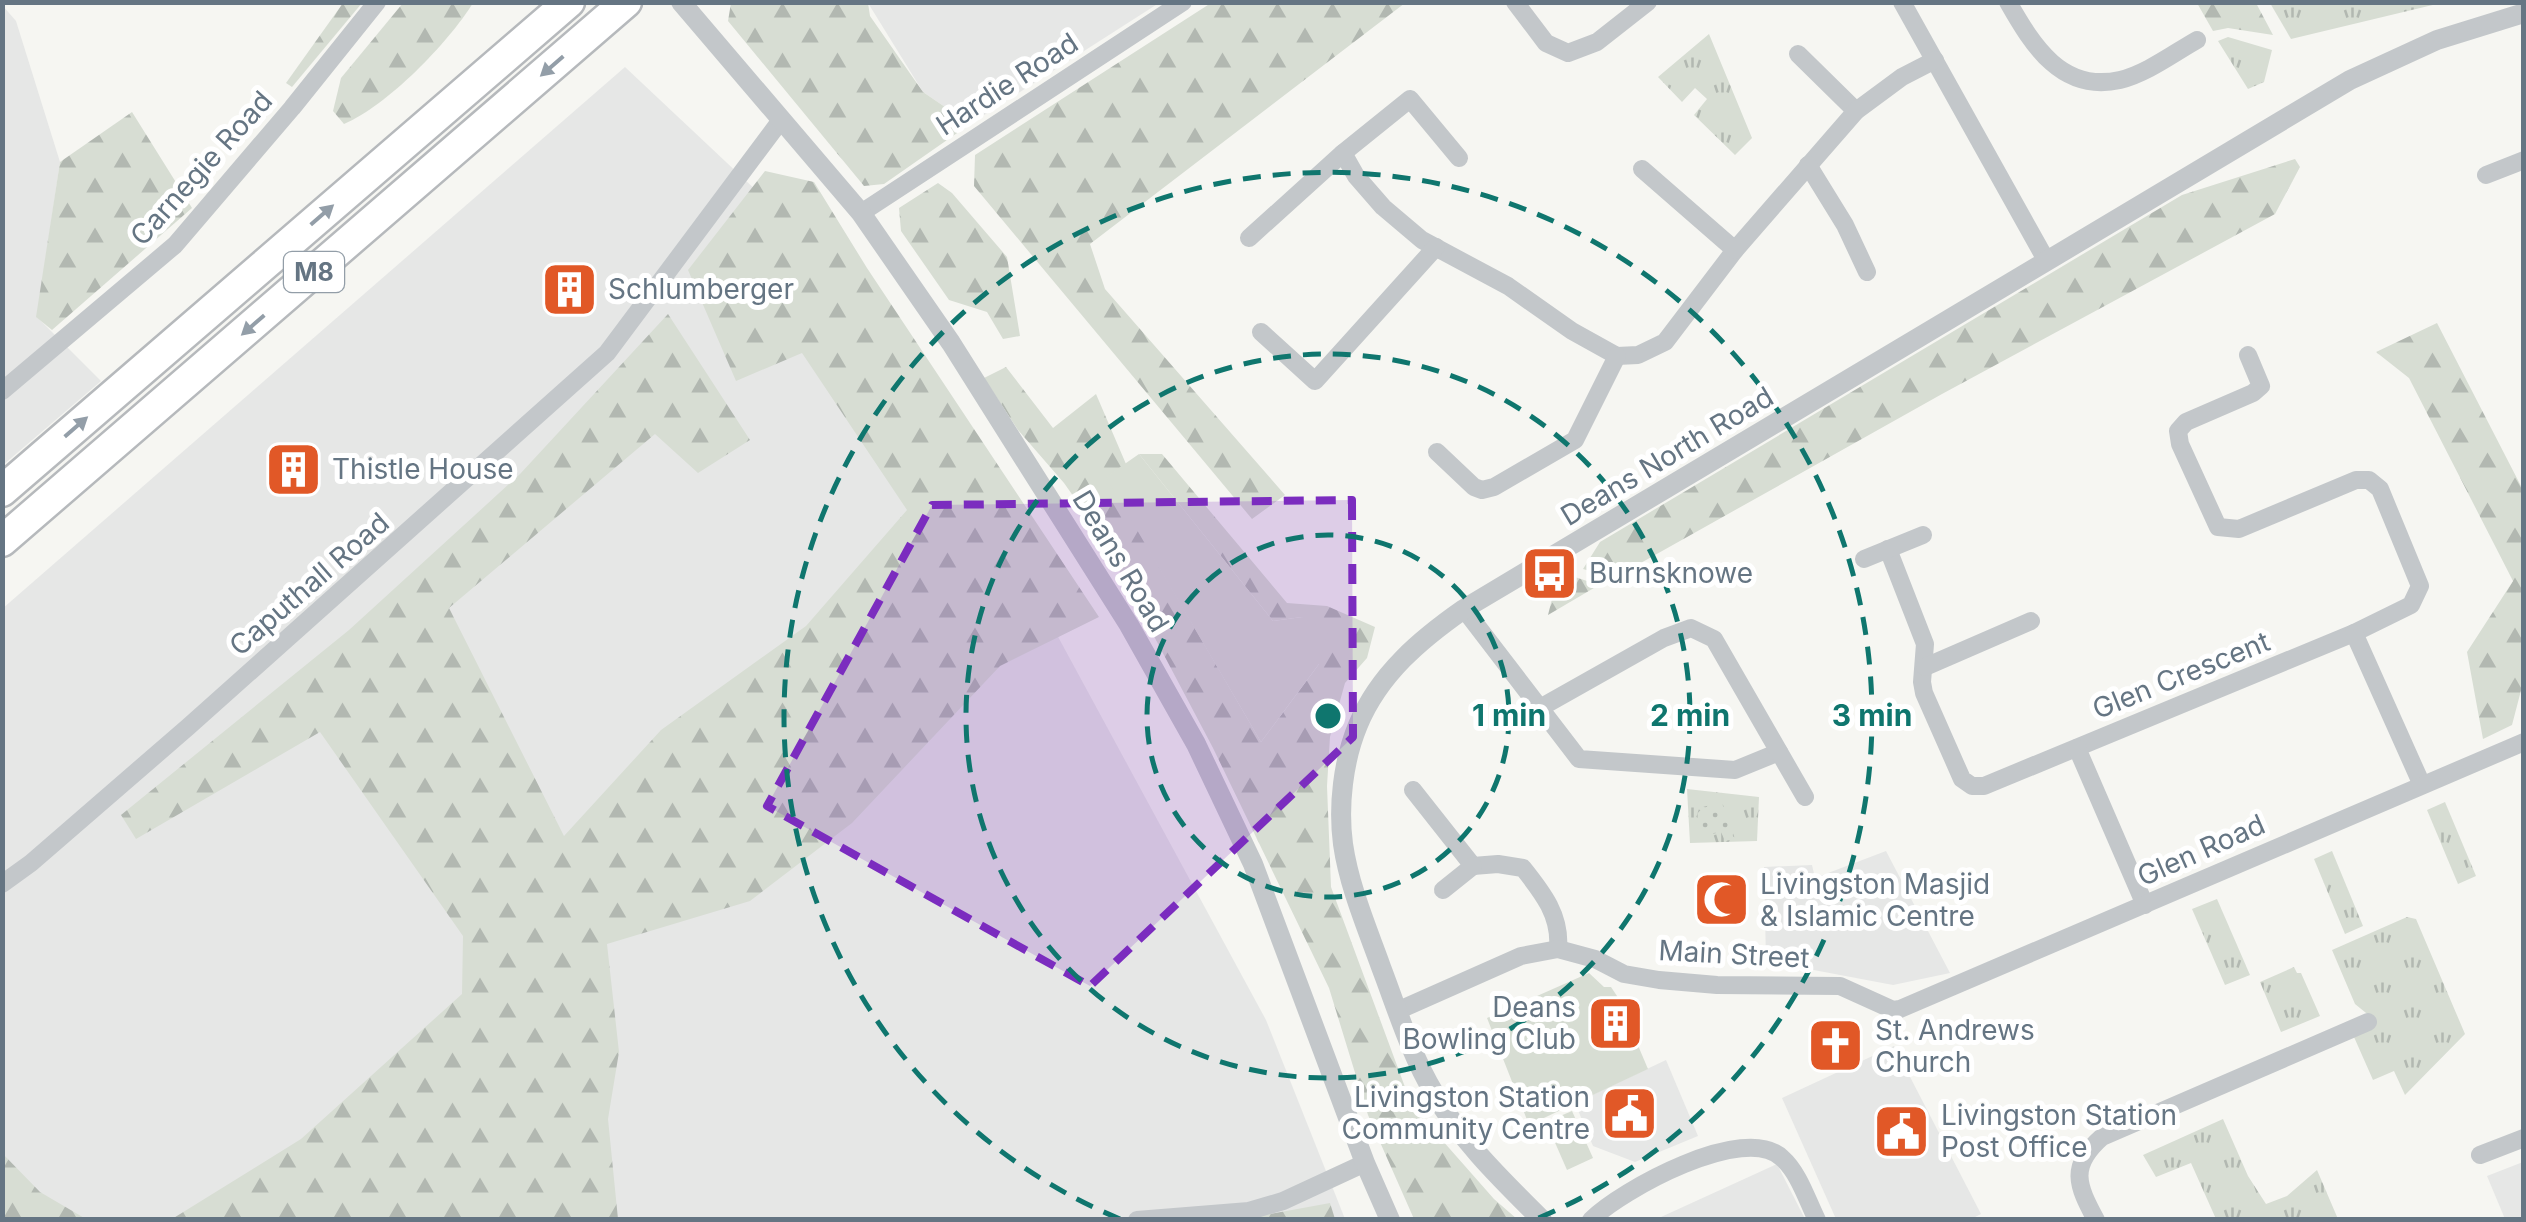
<svg xmlns="http://www.w3.org/2000/svg" width="2526" height="1222" viewBox="0 0 2526 1222" font-family="Inter,sans-serif">
<style>
.built{fill:#e6e7e6}
.grass{fill:url(#grass-tufts)}
.forest{fill:url(#forest-firs)}
.park{fill:url(#park-dots)}
.garden{fill:#d7ddd3}
.lines{fill:none;stroke-linecap:round;stroke-linejoin:round}
.motorway-casing{stroke:#b6b9bc;stroke-width:35}
.minor{stroke:#c3c7ca;stroke-width:18}
.tertiary{stroke:#c3c7ca;stroke-width:20}
.motorway{stroke:#fff;stroke-width:30}
.oneway{fill:#939ea8}
.marked{fill:#7b2cbf;fill-opacity:0.2;stroke:#7b2cbf;stroke-width:8;stroke-dasharray:20 12;stroke-linejoin:round}
.ring{fill:none;stroke:#0f766e;stroke-width:5;stroke-dasharray:18 12}
.labels{text-anchor:middle;stroke-width:10;stroke-linejoin:round;paint-order:stroke}
.shield{fill:#fff;stroke:#939ea8;stroke-width:2.5}
.shield-label{font-size:25px;font-weight:bold;fill:#657583}
.street-label{font-size:28px;fill:#657583;stroke:#fff}
.poi-label{font-size:28px;fill:#657583;stroke:#fff;text-anchor:start}
.centre{fill:#0f766e;stroke:#fff;stroke-width:5}
.ring-label{font-size:30px;text-anchor:middle;font-weight:bold;fill:#0f766e;stroke:#fff;stroke-width:10;stroke-linejoin:round;paint-order:stroke}
</style>
<defs>
<pattern id="grass-tufts" width="24" height="20" patternUnits="userSpaceOnUse" patternTransform="scale(2.5)"><rect width="24" height="20" fill="#d7ddd3"/><path d="M3 7l-1-3M5 7V3M7 7l1-3M15 17l-1-3M17 17v-4M19 17l1-3" fill="none" stroke="#b2b8b1"/></pattern>
<pattern id="forest-firs" width="22" height="20" patternUnits="userSpaceOnUse" patternTransform="scale(2.5)"><rect width="22" height="20" fill="#d7ddd3"/><path d="M5 1l3.5 6h-7zM16 11l3.5 6h-7z" fill="#b2b8b1"/></pattern>
<pattern id="park-dots" width="8" height="8" patternUnits="userSpaceOnUse" patternTransform="scale(2.5)"><rect width="8" height="8" fill="#d7ddd3"/><path d="M2 2h.1M6 6h.1" fill="none" stroke="#b2b8b1" stroke-width="1.8" stroke-linecap="round"/></pattern>
</defs>
<rect width="100%" height="100%" fill="#f6f6f2"/>
<!-- built -->
<g class="built">
<path d="M868 3H1159L970 124 923 92Z"/>
<path d="M2 5 16 21 60 162 37 317 101 381 3 465Z"/>
<path d="M625 67 878 305 1266 1020 1345 1219H3L2 609Z"/>
<path d="M1886 851 1950 973 1893 985 1766 961 1764 867 1812 865 1815 878Z"/>
<path d="M1894 1046 1981 1214 1971 1219H1836L1782 1098Z"/>
<path d="M1666 1060 1698 1136 1635 1162 1593 1146 1575 1103Z"/>
<path d="M2523 1162V1219H2505L2487 1176Z"/>
<path d="M1777 1164 1805 1219 1662 1220 1661 1217Z"/>
</g>
<!-- grass -->
<g class="grass">
<path d="M2270 3H2441L2291 39Z"/>
<path d="M1709 34 1752 138 1735 155 1694 115 1707 99 1695 88 1682 102 1658 77Z"/>
<path d="M2228 37 2272 50 2264 82 2248 89 2218 41Z"/>
<path d="M1687 789 1759 797 1757 841 1690 843Z"/>
<path d="M2445 802 2476 876 2458 884 2427 810Z"/>
<path d="M2332 851 2363 926 2345 934 2314 859Z"/>
<path d="M2217 899 2250 975 2225 985 2192 909Z"/>
<path d="M2407 917 2416 919 2465 1034 2405 1095 2394 1071 2373 1080 2354 1037 2375 1027 2371 1017 2355 1004 2332 950Z"/>
<path d="M2294 967 2297 973H2301L2320 1016 2281 1032 2260 982Z"/>
<path d="M2223 1119 2248 1176 2266 1204 2287 1196 2317 1170 2338 1219H2216L2191 1163 2156 1177 2143 1155Z"/>
</g>
<!-- forest -->
<g class="forest">
<path d="M343 3H362L292 87 286 83Z"/>
<path d="M403 3H473C448 43 388 105 344 124L333 111 341 78Z"/>
<path d="M731 3H868L870 16 923 92 970 124 884 184 864 186 728 21Z"/>
<path d="M1211 3H1405L1090 244 1105 289 1285 495 1252 519 974 186 975 155Z"/>
<path d="M2197 3H2256L2273 35 2228 28 2213 31Z"/>
<path d="M132 112 192 208 52 330 36 317 60 162Z"/>
<path d="M2295 159 2300 167 2275 214 1942 394 1614 578 1583 569 1600 542 2182 195Z"/>
<path d="M765 171 814 182 867 268 1099 617 1000 666 852 823 750 901 607 944 619 1052 608 1119 618 1219H172L301 1139 462 994 463 936 320 732 136 839 121 815 349 630 520 474 668 314 750 440 698 473 655 434 449 608 564 836 661 730 806 626 907 510 802 353 736 381 688 270Z"/>
<path d="M938 183 952 193 1007 257 1020 336 1003 339 987 312 949 300 901 231 899 208Z"/>
<path d="M2437 323 2523 490 2524 679 2512 725 2483 739 2467 652 2513 581 2409 378 2376 352Z"/>
<path d="M1006 367 1053 428 1096 394 1126 464 1107 477 1261 742 1319 664 1302 617 1273 621 1139 454H1162L1287 603 1327 606 1375 627 1367 658 1345 683 1330 737 1327 786 1331 887 1412 1106 1494 1199 1517 1219H1414L1368 1115 1329 988 1213 748 1100 534 1064 483 1018 430 984 378Z"/>
<path d="M1575 577 1599 585 1548 615 1555 587Z"/>
<path d="M2 1153 40 1192 86 1219H3Z"/>
<path d="M1330 1203 1335 1219 1237 1220Z"/>
</g>
<!-- park -->
<path class="park" d="M1722 802 1735 839 1725 841 1721 832 1702 836 1697 814 1703 807Z"/>
<!-- garden -->
<g class="garden">
<path d="M1139 454 1273 621 1302 617 1328 631 1319 664 1261 742 1106 477Z"/>
<path d="M1589 973 1604 987H1611L1617 996 1648 1069 1529 1125 1487 1018Z"/>
<path d="M1572 1111 1593 1158 1567 1170 1546 1122Z"/>
</g>
<g class="lines">
<defs>
<g id="motorway">
<path d="M2 491 569 2"/>
<path d="M2 541 626 2"/>
</g>
</defs>
<!-- motorway casing -->
<use href="#motorway" class="motorway-casing"/>
<!-- minor -->
<g class="minor">
<path d="M1515 2 1546 43 1568 53 1597 42 1648 2"/>
<path d="M1902 2 2046 260"/>
<path d="M2008 2C2033 46 2062 93 2120 80 2146 74 2174 53 2197 40"/>
<path d="M1798 54 1856 111"/>
<path d="M1343 153 1356 176 1383 207 1422 240 1508 286 1572 331 1617 356 1638 355 1665 342 1735 250 1856 111 1902 77 1935 60"/>
<path d="M1808 165 1845 225 1867 272"/>
<path d="M1642 169 1735 250"/>
<path d="M2486 175 2524 160"/>
<path d="M861 213 1183 2"/>
<path d="M1249 238 1343 153 1410 99 1459 158"/>
<path d="M1261 332 1315 381 1436 247"/>
<path d="M2 391 175 245 292 108 377 2"/>
<path d="M1437 452 1474 487 1482 490 1494 487 1575 440 1617 356"/>
<path d="M1888 549 1925 644 1922 682 1924 693 1962 779 1972 786H1984L2354 633 2411 605 2420 586 2380 489 2369 480H2356L2239 529 2218 527 2180 444 2178 431 2186 422 2253 393 2261 386 2248 355"/>
<path d="M1864 559 1923 535"/>
<path d="M1464 609 1579 759 1735 770 1779 752"/>
<path d="M2354 633 2422 785"/>
<path d="M1925 667 2031 621"/>
<path d="M1538 709 1664 638 1691 628 1714 639 1805 797"/>
<path d="M2077 748 2145 905"/>
<path d="M1413 790 1473 866 1498 864 1523 868C1543 893 1561 916 1558 949"/>
<path d="M2 884 31 863 188 727 607 353 781 120"/>
<path d="M1443 890 1473 866"/>
<path d="M1397 1011 1521 956 1558 949 1595 959 1624 974 1659 980 1717 985 1840 986 1893 1010 1900 1009 2524 742"/>
<path d="M2480 1155 2524 1138"/>
<path d="M1137 1220 1249 1211 1283 1201 1365 1163"/>
<path d="M1591 1220C1621 1190 1745 1122 1782 1158 1799 1173 1807 1200 1817 1220"/>
<path d="M2096 1220C2077 1185 2069 1166 2102 1137L2368 1022"/>
</g>
<!-- tertiary -->
<g class="tertiary">
<path d="M681 2 861 213 951 343 1129 625 1196 744 1253 864 1365 1163 1390 1220"/>
<path d="M1542 1220C1502 1180 1462 1142 1434 1093 1411 1055 1397 1009 1381 967 1367 928 1349 886 1343 844 1338 806 1343 761 1358 725 1379 674 1421 639 1464 609L2350 80 2437 40 2524 13"/>
</g>
<!-- motorway -->
<use href="#motorway" class="motorway"/>
</g>
<!-- one-way arrows -->
<defs><path id="oneway-solid" d="M-6-.8H1V-3.2L6.5 0L1 3.2V.8H-6Z" transform="scale(2.5)"/></defs>
<g class="oneway">
<use href="#oneway-solid" transform="translate(552 66) rotate(139)"/>
<use href="#oneway-solid" transform="translate(322 215) rotate(-41)"/>
<use href="#oneway-solid" transform="translate(253 325) rotate(139)"/>
<use href="#oneway-solid" transform="translate(76 427) rotate(-41)"/>
</g>
<!-- marked area -->
<path class="marked" d="M1352 500 1353 737 1090 986 767 806 932 505Z"/>
<!-- distance rings -->
<g class="ring">
<circle cx="1328" cy="716" r="181"/>
<circle cx="1328" cy="716" r="362"/>
<path d="M1120 1219A544 544 0 1 1 1536 1219"/>
</g>
<!-- icons -->
<defs>
<symbol id="building-square" viewBox="-11 -11 22 22"><rect x="-9" y="-9" width="18" height="18" rx="4" fill="#e15827" stroke="#fff"/><path d="M-4-6H4V6H1V3H-1V6H-4ZM-2.5-4.3h1.7v1.8h-1.7ZM.8-4.3h1.7v1.8H.8ZM-2.5-1h1.7V.8h-1.7ZM.8-1h1.7V.8H.8Z" fill="#fff"/></symbol>
<symbol id="bus-square" viewBox="-11 -11 22 22"><rect x="-9" y="-9" width="18" height="18" rx="4" fill="#e15827" stroke="#fff"/><path d="M-5-6H5V4H4V6H2V4H-2V6H-4V4H-5ZM-3.5-4V0h7V-4ZM-3.5 1.2v1.5H-2V1.2ZM2 1.2v1.5H3.5V1.2Z" fill="#fff"/></symbol>
<symbol id="mosque-square" viewBox="-11 -11 22 22"><rect x="-9" y="-9" width="18" height="18" rx="4" fill="#e15827" stroke="#fff"/><path d="M3.5-4.9A6 6 0 1 0 3.5 4.9A5 5 0 1 1 3.5-4.9Z" fill="#fff"/></symbol>
<symbol id="church-square" viewBox="-11 -11 22 22"><rect x="-9" y="-9" width="18" height="18" rx="4" fill="#e15827" stroke="#fff"/><path d="M-1.2-6h2.4v3.5h3.3v2.4h-3.3V6h-2.4V-.1h-3.3v-2.4h3.3Z" fill="#fff"/></symbol>
<symbol id="civic-square" viewBox="-11 -11 22 22"><rect x="-9" y="-9" width="18" height="18" rx="4" fill="#e15827" stroke="#fff"/><path d="M-.6-6.5H3V-4.5H.6V-3L4-1V1h2V6H-6V1h2V-1L-.6-3ZM-1.2 2.5V6h2.4V2.5Z" fill="#fff"/></symbol>
</defs>
<g fill-rule="evenodd">
<use href="#building-square" x="538" y="258" width="63" height="63"/>
<use href="#building-square" x="262" y="438" width="63" height="63"/>
<use href="#bus-square" x="1518" y="542" width="63" height="63"/>
<use href="#mosque-square" x="1690" y="868" width="63" height="63"/>
<use href="#building-square" x="1584" y="992" width="63" height="63"/>
<use href="#church-square" x="1804" y="1014" width="63" height="63"/>
<use href="#civic-square" x="1598" y="1082" width="63" height="63"/>
<use href="#civic-square" x="1870" y="1100" width="63" height="63"/>
</g>
<g class="labels">
<!-- shield labels -->
<rect class="shield" x="284" y="252" width="60" height="40" rx="8"/>
<g class="shield-label">
<text x="314" y="281">M8</text>
</g>
<!-- street labels -->
<g class="street-label">
<text transform="translate(1007 84) rotate(-33)" y="10">Hardie Road</text>
<text transform="translate(201 168) rotate(-48)" y="10">Carnegie Road</text>
<text transform="translate(1667 456) rotate(-31)" y="10">Deans North Road</text>
<text transform="translate(1121 561) rotate(59)" y="10">Deans Road</text>
<text transform="translate(309 584) rotate(-41)" y="10">Caputhall Road</text>
<text transform="translate(2181 675) rotate(-22)" y="10">Glen Crescent</text>
<text transform="translate(2201 850) rotate(-24)" y="10">Glen Road</text>
<text transform="translate(1734 954) rotate(3)" y="10">Main Street</text>
</g>
<!-- poi labels -->
<g class="poi-label">
<text x="608" y="299">Schlumberger</text>
<text x="332" y="479">Thistle House</text>
<text x="1589" y="583">Burnsknowe</text>
<text x="1760" y="894">Livingston Masjid<tspan x="1760" dy="32">&amp; Islamic Centre</tspan></text>
<text x="1576" y="1017" text-anchor="end">Deans<tspan x="1576" dy="32">Bowling Club</tspan></text>
<text x="1875" y="1040">St. Andrews<tspan x="1875" dy="32">Church</tspan></text>
<text x="1590" y="1107" text-anchor="end">Livingston Station<tspan x="1590" dy="32">Community Centre</tspan></text>
<text x="1941" y="1125">Livingston Station<tspan x="1941" dy="32">Post Office</tspan></text>
</g>
</g>
<circle cx="1328" cy="716" r="15" class="centre"/>
<g class="ring-label">
<text x="1509" y="726">1 min</text>
<text x="1690" y="726">2 min</text>
<text x="1872" y="726">3 min</text>
</g>
<!-- border -->
<rect width="2526" height="1222" fill="none" stroke="#657583" stroke-width="10"/>
</svg>
